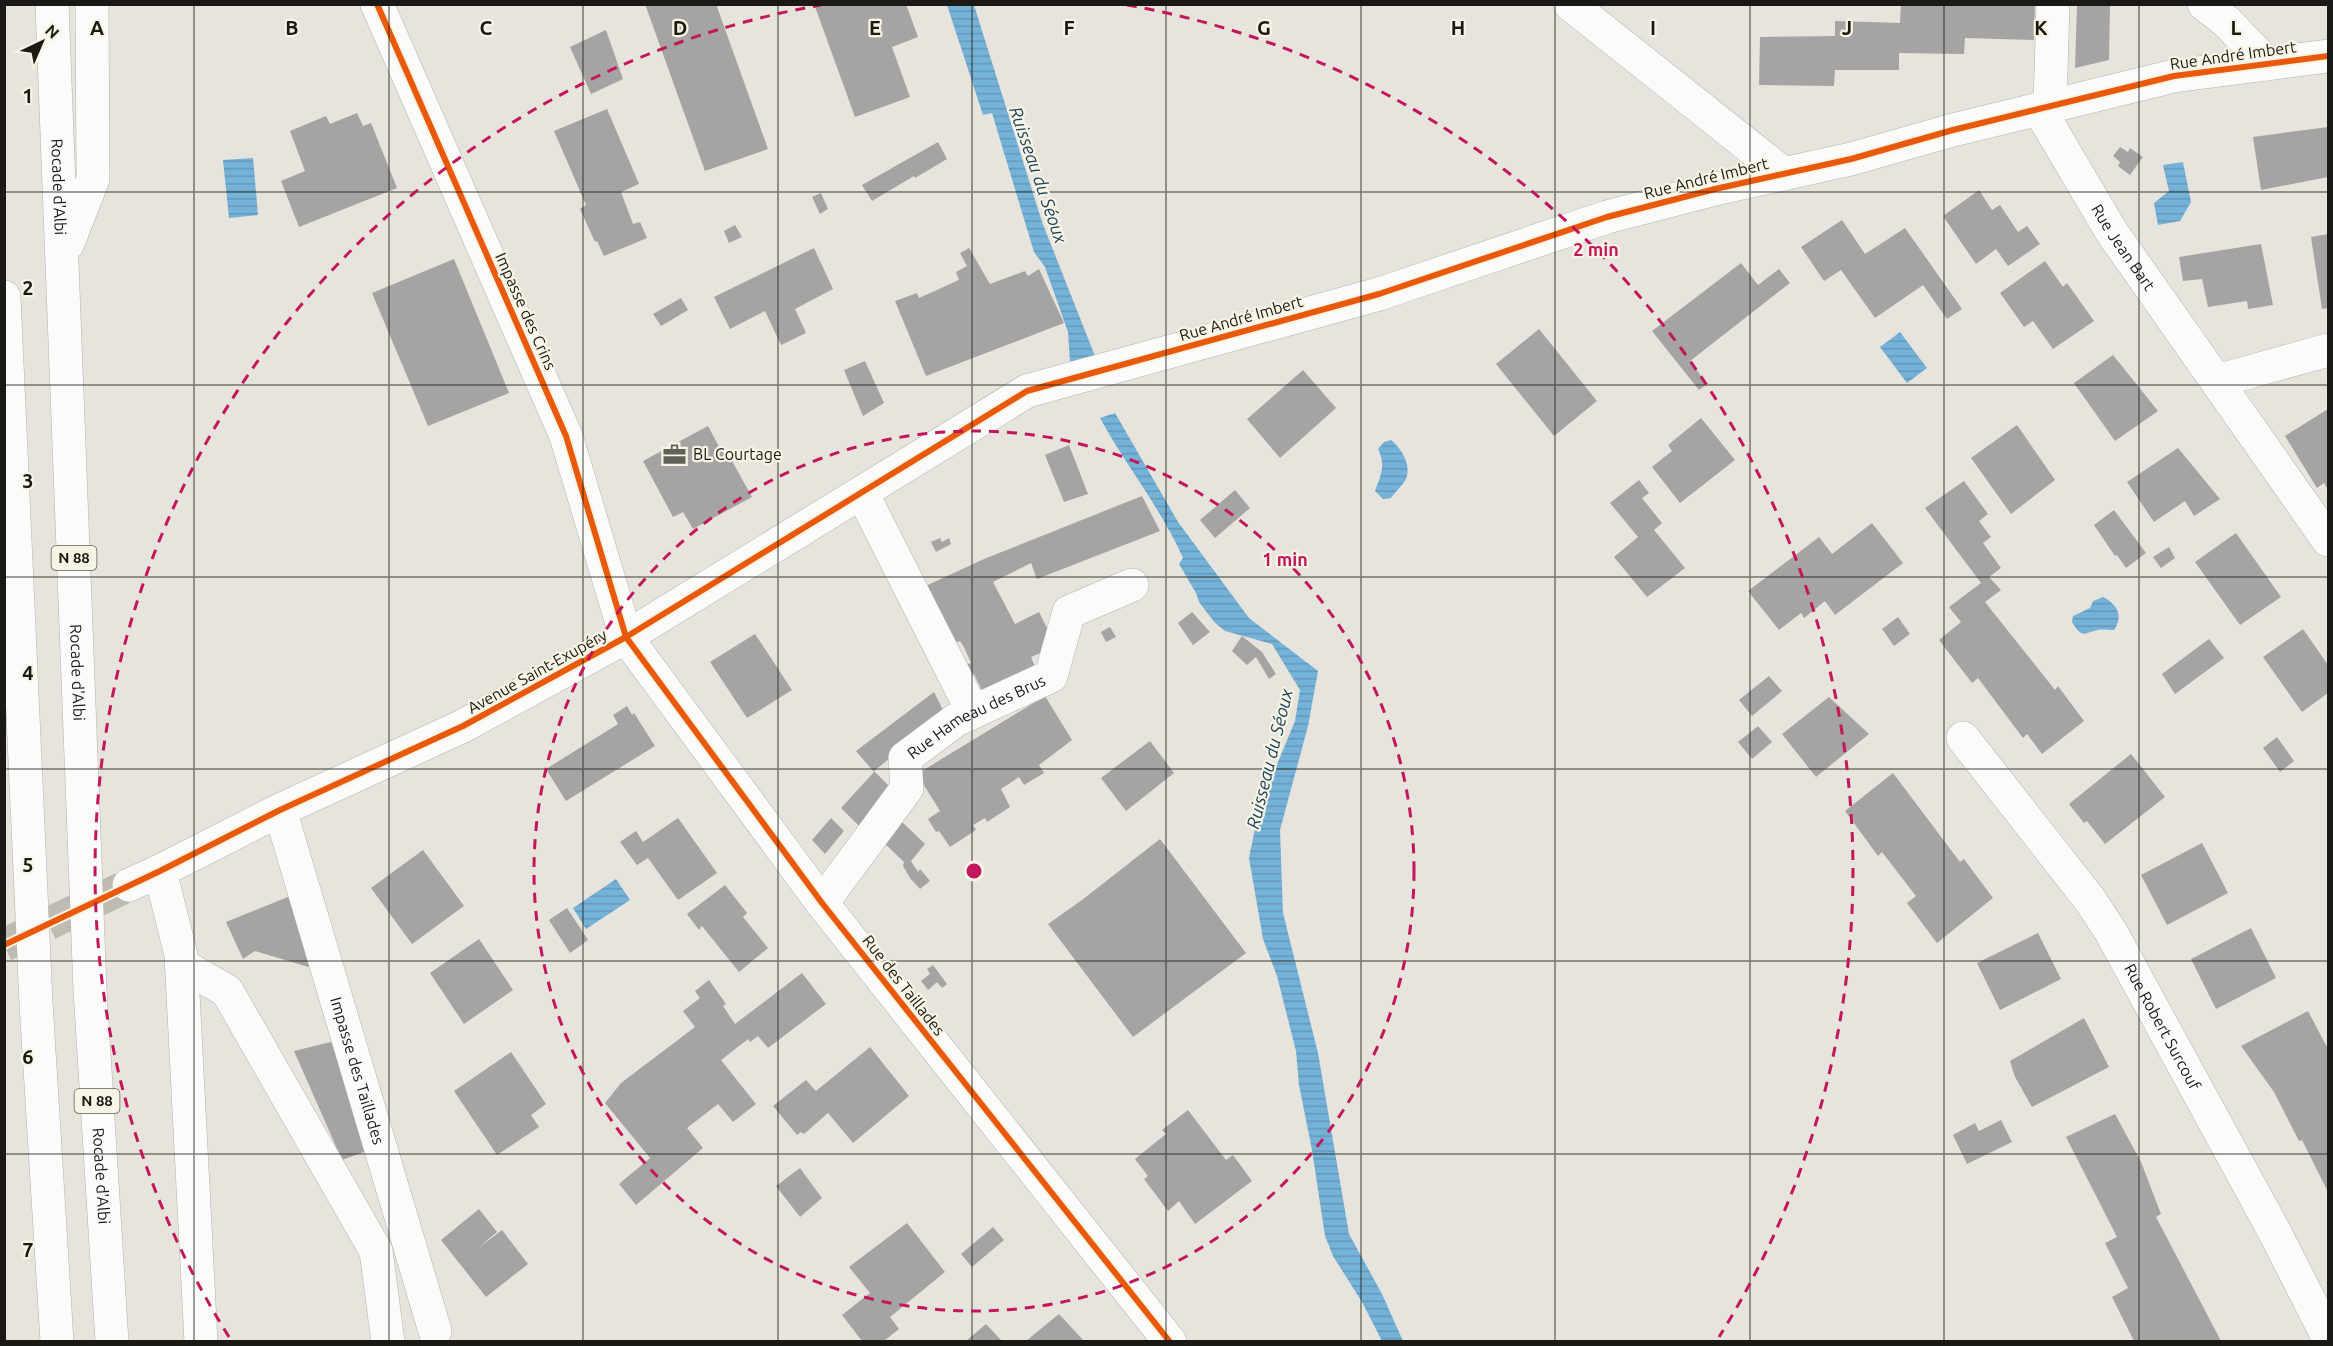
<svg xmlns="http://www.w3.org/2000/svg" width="2333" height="1346" viewBox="0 0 2333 1346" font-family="Ubuntu,sans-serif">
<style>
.water{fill:url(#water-rules)}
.building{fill:#a6a4a2}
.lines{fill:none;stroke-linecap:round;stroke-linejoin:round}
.minor-tunnel{stroke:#bdbbb4;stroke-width:33;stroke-dasharray:33 16;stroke-linecap:butt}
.minor-casing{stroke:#b4b2ac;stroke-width:34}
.highway-casing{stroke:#b4b2ac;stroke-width:34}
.minor{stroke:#fbfbfa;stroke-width:33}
.highway{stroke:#fbfbfa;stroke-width:33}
.cycleway-casing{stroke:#f7f4e5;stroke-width:10}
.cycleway{stroke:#e8590c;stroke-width:6}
.grid{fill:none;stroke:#1a1913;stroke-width:1.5;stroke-opacity:0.55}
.ring{fill:none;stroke:#c2185b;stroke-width:3;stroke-dasharray:10 8}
.labels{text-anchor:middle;stroke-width:4.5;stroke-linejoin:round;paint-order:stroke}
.shield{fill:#f7f4e5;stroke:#5c5b52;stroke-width:1.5}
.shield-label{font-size:15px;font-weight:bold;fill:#1a1913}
.street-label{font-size:16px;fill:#1a1913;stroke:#f7f4e5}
.poi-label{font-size:16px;fill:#1a1913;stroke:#f7f4e5;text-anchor:start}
.water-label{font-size:18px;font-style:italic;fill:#1e425c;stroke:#f7f4e5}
.grid-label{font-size:20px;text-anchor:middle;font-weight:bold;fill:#1a1913;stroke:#f7f4e5;stroke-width:4.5;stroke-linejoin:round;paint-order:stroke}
.centre{fill:#c2185b;stroke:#f7f4e5;stroke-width:3}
.ring-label{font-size:18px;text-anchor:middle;font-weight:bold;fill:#c2185b;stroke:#f7f4e5;stroke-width:4.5;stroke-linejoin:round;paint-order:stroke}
</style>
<defs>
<pattern id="water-rules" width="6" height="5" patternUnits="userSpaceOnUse" patternTransform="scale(1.5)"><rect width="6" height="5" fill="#75b2d8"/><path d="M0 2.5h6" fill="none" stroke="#6598b8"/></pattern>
</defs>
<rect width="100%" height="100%" fill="#e6e4dc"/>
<!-- water -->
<g class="water">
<path d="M947 5H974L1042 222 1095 356 1070 362 1068 332 1045 267 1034 252 992 113 983 115Z"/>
<path d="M253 158 258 215 229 218 223 160Z"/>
<path d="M2183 162 2191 202 2180 221 2158 225 2154 203 2169 191 2163 165Z"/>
<path d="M1900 332 1927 368 1907 383 1880 347Z"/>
<path d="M1115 413 1178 522 1249 618 1318 671 1308 726 1280 830 1283 913 1318 1053 1349 1234 1382 1294 1403 1341H1382L1362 1302 1333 1256 1325 1236 1312 1150 1299 1085 1296 1051 1277 976 1263 939 1249 858 1259 808 1295 721 1300 690 1272 644 1225 631 1215 623 1199 602 1196 593 1179 564 1183 558C1161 508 1126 466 1100 418Z"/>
<path d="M1391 440C1401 448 1412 465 1406 479 1403 485 1395 492 1391 498L1383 499 1375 491C1381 475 1386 465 1378 449L1384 442Z"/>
<path d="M2103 597C2117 604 2124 616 2114 630 2110 630 2102 629 2098 630 2084 633 2082 639 2072 622L2073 616 2090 608 2093 601Z"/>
<path d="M616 879 630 900 586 929 573 908Z"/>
</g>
<!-- building -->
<g class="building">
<path d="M645 4H716L768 149 705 171Z"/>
<path d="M814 4H906L918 37 892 47 910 97 855 117Z"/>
<path d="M1901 4H2035L2034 40 1965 38 1964 54 1899 53V70H1835L1834 86 1759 85 1760 37 1835 36V21L1900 23Z"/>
<path d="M2077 4H2110L2109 60 2075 68Z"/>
<path d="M606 30 623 79 591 94 570 47Z"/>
<path d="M607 109 639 184 621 192 633 224 640 222 647 238 604 256 597 241 595 242 580 209 586 205 554 131Z"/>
<path d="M357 113 363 126 371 123 397 188 299 227 281 181 305 171 290 131 326 116 330 124Z"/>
<path d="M2328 127V177L2261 190 2253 137Z"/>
<path d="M938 142 947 159 915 178 914 176 872 201 862 185Z"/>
<path d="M2120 147 2128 152 2130 148 2143 157 2130 175 2118 166 2120 162 2113 156Z"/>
<path d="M1979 190 1992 210 2000 205 2018 232 2027 226 2040 244 2008 266 1996 249 1976 264 1943 216Z"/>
<path d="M821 193 828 209 820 214 812 197Z"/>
<path d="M1842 220 1865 254 1905 228 1962 309 1947 319 1923 285 1875 318 1841 270 1824 281 1801 247Z"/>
<path d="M735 225 742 237 729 243 724 231Z"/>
<path d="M2328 234V308L2322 309 2311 237Z"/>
<path d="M2261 244 2273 305 2248 309 2247 301 2208 307 2202 279 2183 281 2179 257Z"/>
<path d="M814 248 833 289 795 309 806 333 781 345 765 311 730 329 714 297Z"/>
<path d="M969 248 990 284 1025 271 1028 276 1039 269 1064 323 926 376 895 301 917 293 919 298 959 280 956 272 967 266 960 253Z"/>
<path d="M454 259 509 393 428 426 372 293Z"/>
<path d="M2045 261 2063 287 2067 283 2094 321 2053 349 2033 321 2024 327 2000 293Z"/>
<path d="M1741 263 1758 285 1779 269 1790 283 1690 361 1707 384 1699 390 1652 331Z"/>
<path d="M681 298 688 310 661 326 653 314Z"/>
<path d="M1539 329 1597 401 1554 436 1496 364Z"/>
<path d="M2113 355 2158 411 2115 441 2074 383Z"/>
<path d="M865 361 884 403 863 416 844 370Z"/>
<path d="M1303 370 1336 408 1280 458 1247 419Z"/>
<path d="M2328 409V490L2324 483 2317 488 2285 436Z"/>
<path d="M1701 418 1735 460 1680 503 1652 467 1672 451 1668 445Z"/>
<path d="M2017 425 2055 480 2011 514 1971 458Z"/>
<path d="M708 426 722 452 726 450 752 497 693 529 683 512 673 517 643 461Z"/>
<path d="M1069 445 1088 494 1064 502 1045 455Z"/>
<path d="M2178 448 2220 499 2194 516 2185 501 2154 522 2127 482Z"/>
<path d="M1639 480 1649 493 1642 498 1662 523 1654 530 1685 568 1647 597 1614 557 1638 537 1610 503Z"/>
<path d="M1964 481 1988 514 1979 521 1991 537 1983 543 2001 568 1989 577 2001 590 1985 602 2055 690 2058 686 2084 721 2042 754 2027 734 2023 738 1978 678 1972 683 1939 640 1961 622 1949 607 1981 583 1925 508Z"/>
<path d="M1235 490 1250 508 1215 538 1200 520Z"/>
<path d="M1142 496 1160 531 1037 579 1031 563 993 582 1015 624 1039 612 1056 646 1031 657 1037 672 985 697 974 674 966 677 961 666 971 663 964 647 960 641 946 647 919 589 984 559Z"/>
<path d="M2114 510 2146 553 2126 568 2117 555 2115 556 2094 525Z"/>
<path d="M1872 523 1903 563 1835 615 1825 601 1804 618 1801 613 1779 630 1748 591 1819 537 1832 554Z"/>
<path d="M2236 533 2281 597 2240 625 2195 562Z"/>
<path d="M940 538 942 542 949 538 951 544 936 552 931 542Z"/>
<path d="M2169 547 2175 558 2161 568 2153 557Z"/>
<path d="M1192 612 1210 632 1193 645 1178 623Z"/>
<path d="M1898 617 1910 634 1894 646 1882 629Z"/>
<path d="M1110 627 1116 637 1106 642 1101 632Z"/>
<path d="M2303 629 2328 665V693L2302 712 2263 657Z"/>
<path d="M755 634 792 690 747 718 710 662Z"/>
<path d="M1242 636 1262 652 1276 674 1269 679 1256 657 1247 665 1232 651Z"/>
<path d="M2209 639 2224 658 2175 694 2162 674Z"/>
<path d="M1769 676 1782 691 1752 716 1739 700Z"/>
<path d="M934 692 945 714 874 771 893 790 864 831 841 808 874 772 856 751Z"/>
<path d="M1045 696 1072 740 1039 765 1044 773 1024 785 1019 777 1001 789 1010 807 987 822 985 818 973 825 976 830 950 847 939 831 936 832 928 819 940 811 917 774Z"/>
<path d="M1829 697 1869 734 1816 777 1782 734Z"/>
<path d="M627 706 632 715 634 713 655 746 566 801 546 769 618 724 613 715Z"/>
<path d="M1758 726 1772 742 1752 759 1738 742Z"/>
<path d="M2277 737 2294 761 2280 772 2263 748Z"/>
<path d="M1150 741 1174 773 1126 811 1101 778Z"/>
<path d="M2131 754 2165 797 2105 844 2087 821 2084 823 2069 804Z"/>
<path d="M1893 773 1960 862 1964 859 1993 898 1937 943 1907 903 1916 896 1882 852 1878 856 1845 811Z"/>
<path d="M678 818 717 873 678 900 648 858 637 865 620 842 636 831 643 842Z"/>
<path d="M831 818 844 831 825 854 812 840Z"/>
<path d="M900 820 925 844 911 861 918 872 920 869 930 881 920 889 910 878 903 866 904 862 882 841Z"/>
<path d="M1160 839 1246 953 1133 1037 1048 924 1082 900Z"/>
<path d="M2202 843 2228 893 2167 925 2141 875Z"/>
<path d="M423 850 464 906 412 944 371 888Z"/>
<path d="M725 885 747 913 743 917 768 948 739 972 702 926 699 930 687 914Z"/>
<path d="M300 892 322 971 255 951 243 959 226 922Z"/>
<path d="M567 908 588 940 570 953 549 920Z"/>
<path d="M2251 928 2276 978 2216 1009 2191 959Z"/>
<path d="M2038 933 2061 979 2000 1010 1977 963Z"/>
<path d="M479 939 513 990 464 1024 430 973Z"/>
<path d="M933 965 947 984 942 988 937 982 928 990 921 981 930 974 927 969Z"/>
<path d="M802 973 826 1004 768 1048 758 1036 750 1042 748 1039 721 1060 756 1104 733 1122 718 1104 687 1128 703 1148 636 1205 619 1184 650 1158 605 1103 621 1083 695 1027 683 1011 700 998 695 991 709 980 726 1004 723 1006 735 1024Z"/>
<path d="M2308 1011 2328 1049V1192L2302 1140 2299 1141 2274 1092 2241 1046Z"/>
<path d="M2084 1018 2109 1067 2032 1107 2015 1077 2010 1061Z"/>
<path d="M339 1040 372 1149 342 1160 294 1051Z"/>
<path d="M870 1047 909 1096 853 1143 828 1113 804 1134 801 1132 797 1135 773 1106 806 1080 816 1091Z"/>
<path d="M511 1052 546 1104 531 1115 539 1127 497 1155 454 1091Z"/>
<path d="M1188 1110 1226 1160 1233 1155 1252 1181 1195 1224 1179 1201 1168 1211 1144 1179 1148 1176 1135 1159 1166 1134 1162 1130Z"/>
<path d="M2115 1114 2141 1162 2161 1214 2156 1217 2221 1341H2134L2112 1297 2128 1288 2105 1243 2117 1237 2066 1137Z"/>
<path d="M2001 1120 2012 1142 1967 1164 1953 1135 1975 1123 1979 1131Z"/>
<path d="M800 1168 822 1198 800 1217 776 1186Z"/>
<path d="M479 1209 497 1232 477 1249 502 1230 528 1264 486 1297 441 1240Z"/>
<path d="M907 1223 945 1272 890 1317 899 1329 884 1341H862L842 1315 870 1293 849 1267Z"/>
<path d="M993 1227 1004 1240 972 1267 961 1254Z"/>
<path d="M1059 1314 1084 1341H1026Z"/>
<path d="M986 1324 1002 1341H966Z"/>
</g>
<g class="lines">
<!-- minor-tunnel -->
<path class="minor-tunnel" d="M4 945 129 885"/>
<defs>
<g id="minor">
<path d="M377 4 566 436 626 637 822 903 1170 1342"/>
<path d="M1570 4 1784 174"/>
<path d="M2204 4 2227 22 2267 64"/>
<path d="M2050 106 2053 4"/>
<path id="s1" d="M2039 109 2111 231 2328 540"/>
<path d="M2217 381 2328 350"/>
<path d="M862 493 973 712"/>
<path id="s2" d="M1963 738 2090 900 2111 932 2273 1229 2328 1337"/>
<path id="s3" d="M280 810 435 1331"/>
<path d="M160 871 181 955 201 1342"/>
<path d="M129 885 160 871 280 810 463 726 626 637 1027 391 1379 294 1607 217 1715 189 1851 159 1953 130 2174 76 2328 56"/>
<path id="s4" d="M822 903 907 788 905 758 956 720 1051 676 1069 612 1132 585"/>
<path d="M182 965 227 991 376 1251 388 1342"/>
</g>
<g id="highway">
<path id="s5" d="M52 4 90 990 112 1342"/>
<path d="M68 243 93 179 92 4"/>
<path d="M4 297 36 1003 57 1342"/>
</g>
</defs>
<!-- minor casing -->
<use href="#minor" class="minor-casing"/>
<!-- highway casing -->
<use href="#highway" class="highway-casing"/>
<!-- minor -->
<use href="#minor" class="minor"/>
<!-- highway -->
<use href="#highway" class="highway"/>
<defs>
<g id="cycleway">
<path d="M377 4 566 436 626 637 822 903 1170 1342"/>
<path d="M4 945 160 871 280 810 463 726 626 637 1027 391 1379 294 1607 217 1715 189 1851 159 1953 130 2174 76 2328 56"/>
</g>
</defs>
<!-- cycleway casing -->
<use href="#cycleway" class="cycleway-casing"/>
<!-- cycleway -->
<use href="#cycleway" class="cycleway"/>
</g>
<!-- grid -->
<path class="grid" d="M194 4V1342M389 4V1342M583 4V1342M778 4V1342M972 4V1342M1166 4V1342M1361 4V1342M1555 4V1342M1750 4V1342M1944 4V1342M2139 4V1342M4 192H2328M4 385H2328M4 577H2328M4 769H2328M4 961H2328M4 1154H2328"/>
<!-- distance rings -->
<g class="ring">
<circle cx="974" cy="871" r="440"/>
<path d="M229 1337A879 879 0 0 1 821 5M1127 5A879 879 0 0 1 1719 1337"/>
</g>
<!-- icons -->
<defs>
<symbol id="office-bare" viewBox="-9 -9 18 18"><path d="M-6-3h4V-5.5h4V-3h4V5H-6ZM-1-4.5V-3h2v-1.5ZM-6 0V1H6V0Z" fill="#616059" stroke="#f7f4e5" stroke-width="2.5" paint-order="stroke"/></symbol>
</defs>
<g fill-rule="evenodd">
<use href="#office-bare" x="658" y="438" width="33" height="33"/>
</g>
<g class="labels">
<!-- shield labels -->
<g class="shield">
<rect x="51.5" y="546" width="45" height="24" rx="4.5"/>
<rect x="74.5" y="1089" width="45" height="24" rx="4.5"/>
</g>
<g class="shield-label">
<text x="74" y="563">N 88</text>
<text x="97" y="1106">N 88</text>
</g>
<!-- street labels -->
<g class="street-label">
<text transform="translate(2233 55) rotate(-8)" y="6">Rue André Imbert</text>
<text transform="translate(1706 178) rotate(-14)" y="6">Rue André Imbert</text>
<text dy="6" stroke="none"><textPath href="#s5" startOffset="183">Rocade d'Albi</textPath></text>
<text dy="6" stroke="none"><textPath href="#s1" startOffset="162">Rue Jean Bart</textPath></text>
<text transform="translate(526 311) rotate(66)" y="6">Impasse des Crins</text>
<text transform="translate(1241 318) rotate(-16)" y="6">Rue André Imbert</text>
<text transform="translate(537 671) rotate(-29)" y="6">Avenue Saint-Exupéry</text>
<text dy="6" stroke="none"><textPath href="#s5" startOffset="669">Rocade d'Albi</textPath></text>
<text dy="6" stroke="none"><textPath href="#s4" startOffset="256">Rue Hameau des Brus</textPath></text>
<text transform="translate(904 985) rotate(52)" y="6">Rue des Taillades</text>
<text dy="6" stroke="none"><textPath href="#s2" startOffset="352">Rue Robert Surcouf</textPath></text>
<text dy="6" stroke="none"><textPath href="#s3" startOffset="272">Impasse des Taillades</textPath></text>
<text dy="6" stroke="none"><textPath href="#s5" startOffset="1173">Rocade d'Albi</textPath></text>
</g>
<!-- poi labels -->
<g class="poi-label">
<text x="693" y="460">BL Courtage</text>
</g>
<!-- water labels -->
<g class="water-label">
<text transform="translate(1038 175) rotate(71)" y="6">Ruisseau du Séoux</text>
<text transform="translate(1270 759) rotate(-76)" y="6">Ruisseau du Séoux</text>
</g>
</g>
<g class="grid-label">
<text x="97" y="35">A</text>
<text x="292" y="35">B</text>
<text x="486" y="35">C</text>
<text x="680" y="35">D</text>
<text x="875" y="35">E</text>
<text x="1069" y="35">F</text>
<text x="1264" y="35">G</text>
<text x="1458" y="35">H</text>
<text x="1653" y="35">I</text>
<text x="1847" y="35">J</text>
<text x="2041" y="35">K</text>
<text x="2236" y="35">L</text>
<text x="28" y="103">1</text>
<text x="28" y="295">2</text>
<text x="28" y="488">3</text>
<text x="28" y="680">4</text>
<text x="28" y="872">5</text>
<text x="28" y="1064">6</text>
<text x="28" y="1257">7</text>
</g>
<circle cx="974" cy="871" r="9" class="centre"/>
<g class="ring-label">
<text x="1596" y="256">2 min</text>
<text x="1285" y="566">1 min</text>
</g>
<!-- border -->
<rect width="2333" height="1346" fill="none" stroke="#1a1913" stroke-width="12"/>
<!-- north arrow -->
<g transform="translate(42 42) rotate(44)" stroke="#f7f4e5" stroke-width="4.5" paint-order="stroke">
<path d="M0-4.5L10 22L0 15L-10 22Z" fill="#1a1913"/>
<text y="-9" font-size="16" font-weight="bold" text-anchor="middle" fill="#1a1913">N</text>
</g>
</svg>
